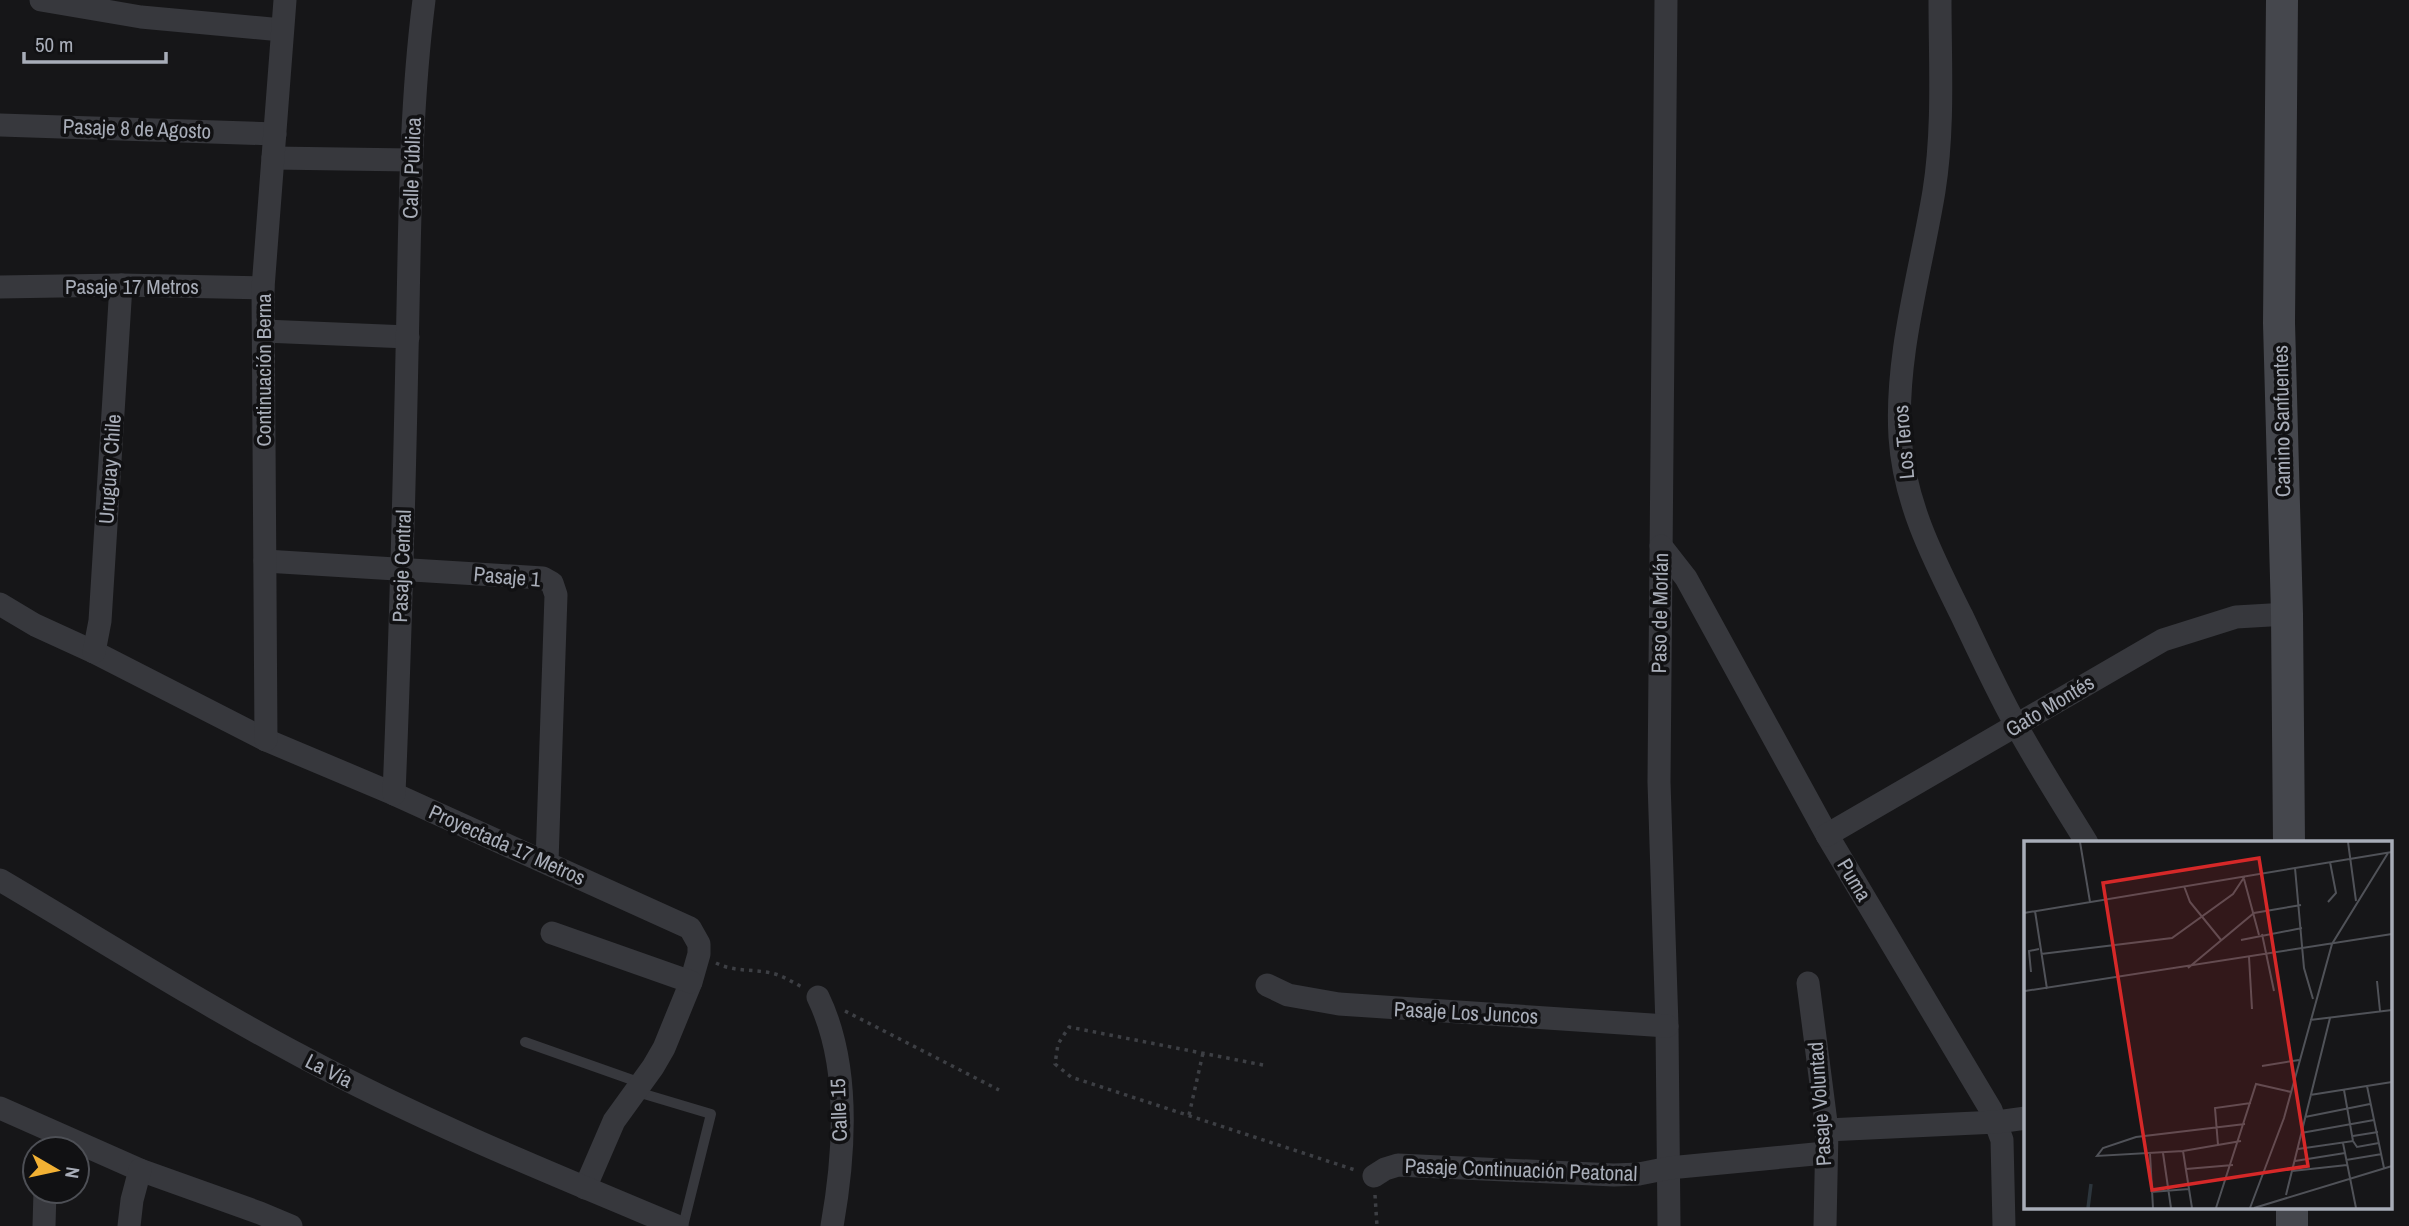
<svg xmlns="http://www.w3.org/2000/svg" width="2409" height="1226" viewBox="0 0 2409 1226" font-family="'Archivo Narrow',sans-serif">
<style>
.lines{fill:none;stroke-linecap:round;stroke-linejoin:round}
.path{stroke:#3d3f44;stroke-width:3.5;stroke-dasharray:3.5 5;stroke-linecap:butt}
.lane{stroke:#37383d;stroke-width:10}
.street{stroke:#37383d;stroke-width:23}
.secondary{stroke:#45474d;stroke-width:32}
.labels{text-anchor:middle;stroke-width:7;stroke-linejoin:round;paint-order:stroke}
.street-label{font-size:21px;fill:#a8adb8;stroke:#111113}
.inset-river{fill:none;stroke:#2c353c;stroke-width:3.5}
.inset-road{fill:none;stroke:#505258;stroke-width:2}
.view{fill:#d62828;fill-opacity:0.15;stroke:#d62828;stroke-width:3.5}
.inset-edge{fill:none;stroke:#a8adb8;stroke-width:3.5}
</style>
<rect width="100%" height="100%" fill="#161618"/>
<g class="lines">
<!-- path -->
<g class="path">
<path d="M716 963C734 972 753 969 771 973 782 975 792 982 802 987"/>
<path d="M845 1011 999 1090"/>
<path d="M1263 1065 1069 1027 1058 1044 1055 1064 1071 1077 1355 1170"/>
<path d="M1189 1115 1203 1053"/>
<path d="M1375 1195 1377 1226"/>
</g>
<!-- lane -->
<g class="lane">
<path d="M525 1042 641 1083"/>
<path d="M634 1091 711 1114 683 1226"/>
</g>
<!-- street -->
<g class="street">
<path d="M41 0 141 17 282 30"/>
<path d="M1666 0 1659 782 1667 1026 1669 1226"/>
<path d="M1940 0C1940 63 1944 128 1934 191 1921 271 1895 355 1900 437 1904 502 1933 558 1962 616 1979 652 1996 689 2016 725 2038 765 2063 804 2087 843"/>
<path d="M0 125 275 134"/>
<path d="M273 158 411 160"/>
<path d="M0 287 121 285 263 288"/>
<path d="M264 331 408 337"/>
<path d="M1661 546 1686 578 1827 835 1991 1110 2002 1140 2004 1226"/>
<path d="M265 561 543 578 552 583 556 595 547 862"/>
<path d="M0 604 35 625 94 652 266 740 394 794 690 928 699 944V954L691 982 664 1048 653 1067 614 1121 585 1188"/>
<path d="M94 652 100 621 121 285"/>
<path d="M266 740 263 288 285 0"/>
<path d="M394 794C400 648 404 501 407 354 410 236 409 118 424 0"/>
<path d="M1827 835 2163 640 2236 617 2287 614"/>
<path d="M0 880C100 939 199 1002 301 1056 422 1121 550 1173 677 1226"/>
<path d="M552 933 691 982"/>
<path d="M1808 983 1827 1130 1825 1226"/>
<path d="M1267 985 1288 995 1339 1004 1667 1026"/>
<path d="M818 997C851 1065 845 1153 832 1226"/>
<path d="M0 1108 140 1170 260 1213 291 1226"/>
<path d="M1827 1130 1997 1122 2026 1118"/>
<path d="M1374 1176 1385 1169 1398 1165 1614 1175 1639 1174 1669 1168 1825 1153"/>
<path d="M44 1226 45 1191"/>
<path d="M129 1226 132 1200 140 1170"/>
</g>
<!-- secondary -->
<g class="secondary">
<path d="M2282 0 2279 323 2287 614 2289 843"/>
<path d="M2292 1207V1226"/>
</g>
</g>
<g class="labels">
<!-- street labels -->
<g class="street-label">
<text transform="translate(137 129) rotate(2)" y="7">Pasaje 8 de Agosto</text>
<text transform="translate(412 168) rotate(-88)" y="7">Calle Pública</text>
<text x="132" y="294">Pasaje 17 Metros</text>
<text transform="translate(264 370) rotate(-90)" y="7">Continuación Berna</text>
<text transform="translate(2282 421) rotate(-91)" y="7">Camino Sanfuentes</text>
<text transform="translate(1904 442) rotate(-95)" y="7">Los Teros</text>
<text transform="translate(110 469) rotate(-86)" y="7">Uruguay Chile</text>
<text transform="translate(402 566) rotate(-88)" y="7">Pasaje Central</text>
<text transform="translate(507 577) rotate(5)" y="7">Pasaje 1</text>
<text transform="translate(1660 613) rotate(-89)" y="7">Paso de Morlán</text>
<text transform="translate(2050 706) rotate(-31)" y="7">Gato Montés</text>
<text transform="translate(507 845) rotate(24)" y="7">Proyectada 17 Metros</text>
<text transform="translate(1854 880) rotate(59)" y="7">Puma</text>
<text transform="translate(1466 1013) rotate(3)" y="7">Pasaje Los Juncos</text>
<text transform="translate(329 1071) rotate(27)" y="7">La Vía</text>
<text transform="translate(1820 1104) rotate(-94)" y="7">Pasaje Voluntad</text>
<text transform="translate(839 1110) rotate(-92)" y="7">Calle 15</text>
<text transform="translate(1521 1170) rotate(2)" y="7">Pasaje Continuación Peatonal</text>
</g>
</g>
<!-- overview -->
<g transform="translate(2024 841)">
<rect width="368" height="368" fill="#161618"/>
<path class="inset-river" d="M64 367 67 343"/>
<path class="inset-road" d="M56 1 66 61M324 1 332 60M271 27 280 127 289 158M220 38 235 94M160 45 166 61 197 99M304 61 312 52 306 21M11 70 23 148M0 72 368 11M238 93 250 150M217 99 278 87M17 113 148 97 209 53 221 35M225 116 228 168M164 127 230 72 277 64M7 131 5 110 15 108M353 140 356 170M1 150 368 93M286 179 368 169M238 225 275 219M343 245 360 327M320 249 329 300M286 254 368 241M281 276 346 263M277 292 350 279M329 295 354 291M217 300 159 310 73 315 79 307 112 296 221 283M319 302 332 367M194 304 191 267 227 262M274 308 329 300 333 306 355 302M159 310 168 367M139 312 147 367M126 313 129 367M322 319 358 313M271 320 321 312M162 328 209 324M268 330 323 324M127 351 165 348M262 354 306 177M192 367 232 243 267 251M226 367 260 277 308 103 364 12M230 367 368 325"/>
<path class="view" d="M235 17 284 325 128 349 79 42Z"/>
<rect width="368" height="368" class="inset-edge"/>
</g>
<!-- north arrow -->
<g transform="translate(56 1170) rotate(99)"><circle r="33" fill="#111113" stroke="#4d4f55" stroke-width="2"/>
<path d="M0-5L12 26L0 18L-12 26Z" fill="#f2b134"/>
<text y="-10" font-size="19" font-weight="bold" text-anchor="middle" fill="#a8adb8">N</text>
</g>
<!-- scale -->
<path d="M24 52v10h142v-10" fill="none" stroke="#a8adb8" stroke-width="3.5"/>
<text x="35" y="52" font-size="21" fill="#a8adb8" stroke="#111113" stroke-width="5" paint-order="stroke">50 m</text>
</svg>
